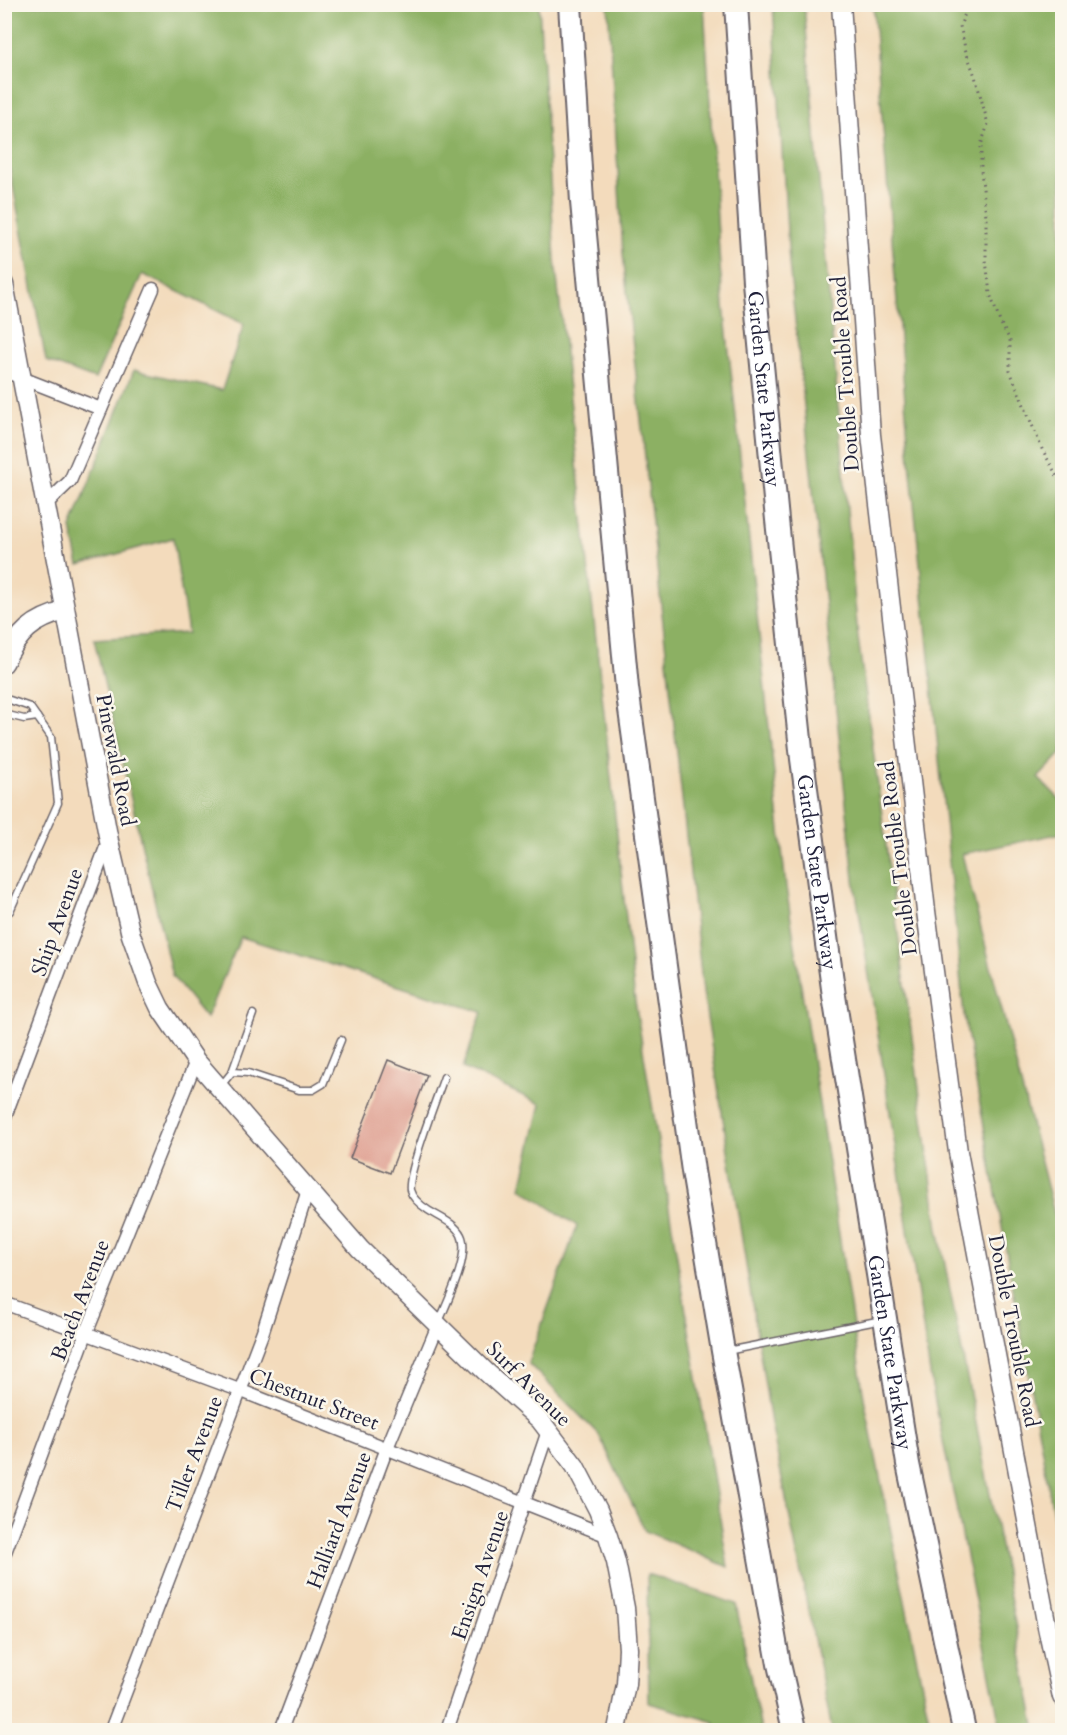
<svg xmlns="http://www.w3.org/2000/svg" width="1067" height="1735" viewBox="0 0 1067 1735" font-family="Cardo,serif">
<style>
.forest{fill:#8cb064;stroke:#576950;stroke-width:1.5}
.building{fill:#dd998a}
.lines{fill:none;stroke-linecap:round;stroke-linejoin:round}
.lane-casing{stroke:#6b6368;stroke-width:9}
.street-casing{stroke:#6b6368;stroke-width:15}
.secondary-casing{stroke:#6b6368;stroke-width:21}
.highway-casing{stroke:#6b6368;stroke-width:26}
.path{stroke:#6b6368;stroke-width:3;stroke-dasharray:1.5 4.5;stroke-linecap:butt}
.lane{stroke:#fff;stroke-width:6}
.street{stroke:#fff;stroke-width:12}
.secondary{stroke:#fff;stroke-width:18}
.highway{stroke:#fff;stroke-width:22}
.labels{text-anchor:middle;stroke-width:5;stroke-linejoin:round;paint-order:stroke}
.street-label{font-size:21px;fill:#22223b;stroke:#fbf7ec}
</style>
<rect width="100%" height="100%" fill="#fbf7ec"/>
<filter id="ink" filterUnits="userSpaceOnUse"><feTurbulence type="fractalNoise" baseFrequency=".0167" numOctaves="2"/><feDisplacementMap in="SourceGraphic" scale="12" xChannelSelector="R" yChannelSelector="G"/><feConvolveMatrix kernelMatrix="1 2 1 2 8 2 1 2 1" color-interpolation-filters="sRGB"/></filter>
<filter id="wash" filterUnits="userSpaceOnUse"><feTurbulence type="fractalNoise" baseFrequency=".008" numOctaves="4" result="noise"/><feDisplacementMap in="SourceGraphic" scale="24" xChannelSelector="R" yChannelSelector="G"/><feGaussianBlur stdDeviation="1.35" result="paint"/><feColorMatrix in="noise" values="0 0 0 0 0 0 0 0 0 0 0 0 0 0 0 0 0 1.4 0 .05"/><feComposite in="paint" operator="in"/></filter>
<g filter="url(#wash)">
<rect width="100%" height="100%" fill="#f3dbbc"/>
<!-- forest -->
<g class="forest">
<path d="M4 5H539L555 259 635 1001 728 1567 645 1531 599 1435 528 1363 577 1226 521 1188 541 1104 463 1068 482 1012 241 937 206 1018 172 976 94 639 188 633 173 538 79 565 71 528 134 370 222 390 244 324 142 274 95 379 46 361 5 144Z"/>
<path d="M608 5H704L720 268 786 887 864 1398 931 1730H832L771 1423 703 992 623 254Z"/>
<path d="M773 5H804L858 638 938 1229 1036 1730H1001L932 1386 854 879 789 263Z"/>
<path d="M873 5H1062V753L1038 778 1062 801V833L962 854 1062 1244V1563L964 1015 910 462Z"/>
<path d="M647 1574 736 1604 761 1730H713L715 1722 649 1703Z"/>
</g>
<g id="blocks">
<!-- building -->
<path class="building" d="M388 1060 427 1075 390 1173 350 1158Z"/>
</g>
</g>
<g filter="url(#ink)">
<use href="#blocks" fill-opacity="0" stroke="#6b6368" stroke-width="1.5"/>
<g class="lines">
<defs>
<g id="lane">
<path d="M4 698 30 707 37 717 24 719 4 714"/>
<path d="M10 911 58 803 51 737 37 717"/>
<path d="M232 1072 253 1014"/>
<path d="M220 1087 232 1072 248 1073 299 1090H313L323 1084 341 1040"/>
<path d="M439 1322C447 1302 471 1255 461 1235 455 1223 439 1217 428 1210 422 1206 412 1198 410 1190 407 1173 437 1098 444 1077"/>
<path d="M727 1351 882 1320"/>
</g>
<g id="street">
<path d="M4 371 101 409"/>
<path d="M45 505 70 481 153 289"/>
<path d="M4 1119 108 842"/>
<path d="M4 1303 239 1390 608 1536"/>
<path d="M4 1555 86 1334 196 1061"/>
<path d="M111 1730 263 1331 308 1190"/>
<path d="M281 1730 387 1448 438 1325"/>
<path d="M447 1730 548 1431"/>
</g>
<g id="secondary">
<path d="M841 4 871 435 926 911 958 1152 1047 1627 1062 1697"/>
<path d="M4 284 109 841 131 935 148 983 160 1008 196 1061 360 1249 485 1371 540 1420 575 1466 598 1510 608 1536 616 1562 625 1608 628 1649 626 1684 617 1730"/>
<path d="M4 663C18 633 33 619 65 611"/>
</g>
<g id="highway">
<path d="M570 4 582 202 627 688 693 1171 723 1351 779 1664 794 1730"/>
<path id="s1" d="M736 4 754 282 777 520 802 759 834 996 908 1464 964 1730"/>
</g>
</defs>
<!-- lane casing -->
<use href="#lane" class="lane-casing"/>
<!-- street casing -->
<use href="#street" class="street-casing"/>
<!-- secondary casing -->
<use href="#secondary" class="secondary-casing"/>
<!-- highway casing -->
<use href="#highway" class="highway-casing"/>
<!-- path -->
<path class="path" d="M969 4 960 26 966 52 975 76 988 124 981 145V170L986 216V260L990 294 1000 322 1010 340V371L1042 449 1062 485"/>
<!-- lane -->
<use href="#lane" class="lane"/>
<!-- street -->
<use href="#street" class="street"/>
<!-- secondary -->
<use href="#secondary" class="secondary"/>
<!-- highway -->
<use href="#highway" class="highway"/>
</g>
</g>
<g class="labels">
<!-- street labels -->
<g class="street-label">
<text transform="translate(845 374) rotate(-94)" y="7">Double Trouble Road</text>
<text dy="7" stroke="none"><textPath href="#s1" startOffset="386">Garden State Parkway</textPath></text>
<text transform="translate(116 760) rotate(79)" y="7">Pinewald Road</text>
<text transform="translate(898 858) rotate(-97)" y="7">Double Trouble Road</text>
<text dy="7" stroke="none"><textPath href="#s1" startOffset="872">Garden State Parkway</textPath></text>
<text transform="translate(57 922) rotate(-70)" y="7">Ship Avenue</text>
<text transform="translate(80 1300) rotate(-69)" y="7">Beach Avenue</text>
<text transform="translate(1014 1331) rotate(79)" y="7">Double Trouble Road</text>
<text dy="7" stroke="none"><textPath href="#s1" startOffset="1358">Garden State Parkway</textPath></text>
<text transform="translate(529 1384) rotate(45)" y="7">Surf Avenue</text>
<text transform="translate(314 1399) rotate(21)" y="7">Chestnut Street</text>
<text transform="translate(194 1454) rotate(-69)" y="7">Tiller Avenue</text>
<text transform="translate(339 1520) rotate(-69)" y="7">Halliard Avenue</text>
<text transform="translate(480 1575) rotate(-71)" y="7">Ensign Avenue</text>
</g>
</g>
<!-- margin -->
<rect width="1067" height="1735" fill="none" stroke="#fbf7ec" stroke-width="24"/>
</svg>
